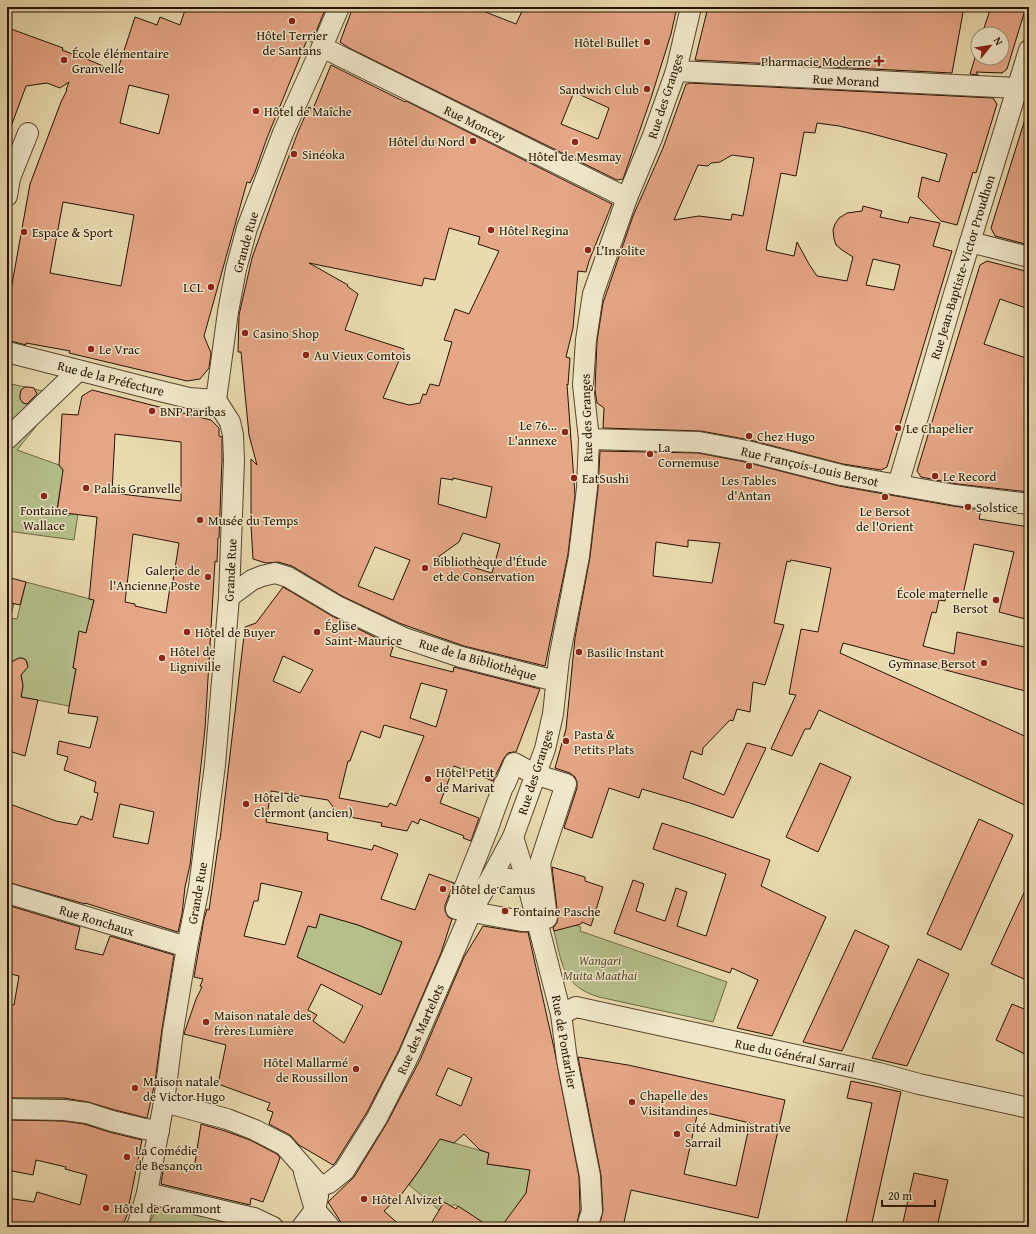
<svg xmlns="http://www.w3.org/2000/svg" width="1036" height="1234" viewBox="0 0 1036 1234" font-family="'Gentium Book Plus',serif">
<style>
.green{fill:#b6c08b;stroke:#6e6946}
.building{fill:#e6a787;stroke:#261200;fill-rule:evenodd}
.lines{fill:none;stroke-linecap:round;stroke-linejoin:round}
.minor-casing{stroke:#57442c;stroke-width:22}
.minor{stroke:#f1e8cb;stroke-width:20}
.poi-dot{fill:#8f2418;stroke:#f1e8cb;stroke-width:1.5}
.labels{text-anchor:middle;stroke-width:3;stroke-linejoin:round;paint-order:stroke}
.poi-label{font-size:13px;fill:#261200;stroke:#f1e8cb;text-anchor:start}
.street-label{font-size:13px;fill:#261200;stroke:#f1e8cb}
.park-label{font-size:13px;font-style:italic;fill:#584f31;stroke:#f1e8cb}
</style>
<rect width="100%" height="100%" fill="#e9dbaf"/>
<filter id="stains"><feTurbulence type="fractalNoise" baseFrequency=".005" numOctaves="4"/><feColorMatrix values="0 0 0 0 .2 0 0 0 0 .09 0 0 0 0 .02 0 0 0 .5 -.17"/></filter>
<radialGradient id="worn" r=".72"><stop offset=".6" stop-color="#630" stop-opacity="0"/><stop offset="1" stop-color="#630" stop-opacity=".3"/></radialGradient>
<!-- green -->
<g class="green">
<path d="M7 383 61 395 17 450 59 465 75 487 61 484 56 514 58 515 59 512 67 513V515L69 516V514H78L74 540 7 531Z"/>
<path d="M26 582 94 600 86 633 79 632 73 668 76 669 69 706 21 697 23 686 21 674 27 668 28 663C23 655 18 658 12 662L7 659V602L14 604 10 618 17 619Z"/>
<path d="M320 914 358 925 402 942 381 995 297 957 308 926 316 927Z"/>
<path d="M561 919 581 927 580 931 727 982 713 1022 599 997C562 986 562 963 554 931Z"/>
<path d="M439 1136 454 1143 489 1153 487 1164 514 1168 532 1162 526 1193 504 1227H489L454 1204 452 1207 439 1210 409 1185 428 1158Z"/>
<path d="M163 1206H165L247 1227H148L155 1211Z"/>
</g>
<!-- building -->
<g class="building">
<path d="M186 7H326L312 42 307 40 267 138 255 172 250 183 247 182 204 336 211 353 209 368 200 379 187 381 69 353 70 351 26 343V345L7 340V300L9 301 30 184 61 102 67 90H66L69 82 60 88 47 83 26 86 9 132H7V41L11 29 63 48 62 50 80 57H82L117 72 135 17 157 25 160 17 180 25ZM129 85 169 95 159 134 120 123ZM63 202 134 215 121 286 50 273Z"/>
<path d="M353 7H473L516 24 524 7H677L671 34 651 98 623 179 617 180 349 48 340 42ZM574 92 609 108 598 139 561 124Z"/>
<path d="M708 7H964L952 73 695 60Z"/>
<path d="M991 7H1026L1007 69 1002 73 976 72 978 75 970 74 978 48V58H1002V34H982Z"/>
<path d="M331 65 405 102 406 101 612 204 589 261 586 272 578 271 573 328 566 357 570 358 568 385 567 384 575 495 568 554 545 666 464 646 427 633 399 623 342 596 292 566 278 562 266 563 253 559 251 525V459L257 465 249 435 241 352H238L239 315 252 258 278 185 298 132 309 107 313 109ZM449 228 480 237 478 244 499 251 469 314 455 309 444 340 452 342 439 386 430 384 426 395 423 394 420 403 409 405 383 398 404 349 345 330 358 294 347 286 348 285 309 263 422 286 424 278 435 280ZM441 478 453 480V478L492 487 486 518 438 504ZM463 533 500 544 492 573 438 557 459 542ZM375 547 410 560 393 600 358 586Z"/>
<path d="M689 83 993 98 997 104 976 173 973 172 957 225 941 221 918 197 922 177 939 182 947 154 869 133 839 126 817 123 815 133 804 132 796 176 781 173 766 250 794 256 797 242 809 264 817 276 847 281 853 257 842 250 836 245 834 239 833 230 835 224 839 218 847 213 862 211 863 206 882 211 880 217 908 223 910 217 940 223 933 246 952 251 887 467 881 470 843 464 750 440 701 431 603 428 604 408 597 403 595 390 597 341 603 303 633 216 663 148 686 84H688ZM732 155 754 158 743 216 732 214 731 220 699 216 674 220 698 165 708 166 711 163 720 162ZM873 259 900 265 894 290 866 285Z"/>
<path d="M1026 116H1029V245L995 236 991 228Z"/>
<path d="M987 261 1029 272V309L1000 299 984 344 1029 359V492L957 484 921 477 917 471 980 265Z"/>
<path d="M25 387H29L34 388 37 394 27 404 23 403 20 399V395L21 390Z"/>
<path d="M92 390 211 420 219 428V436L222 437V460L219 538H218L217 562 215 561 205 729 190 865 185 887 182 914 178 932 85 903V904L7 882V803L56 821 77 825 81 816 92 820 98 793 94 792 96 782 64 770 68 757 57 754 59 741 90 748 98 717 68 713 76 669 73 668 79 631 86 633 94 600 89 599 97 517 57 512 63 470 59 465 62 414 78 415 82 396ZM115 434 181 442V501L112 493ZM133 534 179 543 172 587H170L166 613 135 606V604L125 602ZM120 804 154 812 148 844 113 837Z"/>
<path d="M600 451 698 453 745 462 839 486 953 506 981 510 979 519 1029 527V620L999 612 1014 552 974 544 962 599 947 595 945 601 939 600 936 613 932 612 923 646 954 654 957 632 1029 648V692L843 643 840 653 1029 738V807L819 710 810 729H805L792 756 771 749 796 695 789 694 801 629 818 632 831 568 791 560 790 562 787 561 774 623 784 625 765 685 753 682 750 712 737 709 733 721 730 720 703 748 702 755 691 751 683 778 724 795 747 743 766 748 733 818 690 803 642 789 639 798 609 788 592 838 564 828 577 788V782L575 777 570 773 555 768 566 729 575 638 590 557 598 489ZM688 540 720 543 712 583 653 576 656 542 688 547Z"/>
<path d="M7 577 26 582 20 605 7 602Z"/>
<path d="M283 587 332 616 387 643 393 647 390 656 453 672 454 667 540 689 516 752H513L508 753 504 758 493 781 454 766 440 803 479 818 471 841 463 838 464 836 420 819 418 824 412 821 407 831 381 826 382 823 339 815 328 800 271 791 266 822 328 833 327 840 372 850 374 845 398 854 381 899 415 910 429 874 454 883 445 905V911L448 917 452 919 441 953 399 1050 367 1112 335 1163 333 1165 299 1145 290 1135 269 1124 273 1112 267 1110 270 1103 218 1084 226 1045 184 1034 196 999 202 987 200 986 203 979 194 977 204 919 207 909 209 910 219 840H220L245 627 256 623ZM283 656 313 670 300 693 273 681ZM421 683 447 690 436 727 410 718ZM384 725 424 736 396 806 390 803 388 807 339 798 348 761H350L361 731 380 738ZM261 883 302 892 285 945 244 936 254 901H258ZM320 914 358 925 402 942 381 995 297 957 308 926 316 928ZM321 984 363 1006 344 1043 313 1021 317 1015 308 1010Z"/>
<path d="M19 658H22L26 660 28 667 21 675 23 686 21 697 38 700 25 756 12 752V751L7 749V664Z"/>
<path d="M820 763 851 777 818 852 786 837Z"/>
<path d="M979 819 1013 835 961 950 927 934Z"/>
<path d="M662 823 705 837 770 860 761 886 826 917 772 1036 737 1028 758 980 732 968 730 973 614 933 633 880 644 884 636 911 665 921 676 888 687 892 677 926 706 936 726 874 653 849Z"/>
<path d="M552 867 585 877V881L603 887 591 926 582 922 581 924 554 931 553 928 557 923 558 917Z"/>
<path d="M1029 882V967L1024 979 991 964Z"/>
<path d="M7 905 80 927 75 949 103 955 110 936 174 955 162 1029 155 1082 147 1118 115 1110 88 1102 64 1098H7V1011L9 1012 10 1005H14L19 976 7 973Z"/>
<path d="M483 926 520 932H528L554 1048 579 1177 580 1210 576 1227H501L526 1193 530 1170 487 1164 489 1153 480 1150 464 1134 454 1143 440 1139 418 1172 401 1195 384 1211 402 1227H344L328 1202 354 1177 387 1123 420 1060 464 957ZM448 1068 472 1078 461 1106 436 1095Z"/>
<path d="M855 930 889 946 842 1051 803 1042Z"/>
<path d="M918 959 949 974 907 1066 872 1058Z"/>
<path d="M1012 1004 1029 1011V1056L996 1040Z"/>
<path d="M578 1057 628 1065 785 1100 758 1218 631 1190 623 1227H599L603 1211 601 1175ZM698 1111 750 1123 736 1186 684 1174Z"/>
<path d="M851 1081 901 1092 871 1227H845L872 1103 847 1098Z"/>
<path d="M7 1120 63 1121 84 1124 109 1132 142 1140 127 1215 122 1227H7V1198L34 1202 37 1192 80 1205 87 1175 65 1169 66 1167 36 1160 33 1175 7 1170Z"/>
<path d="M201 1124 225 1131 250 1140 277 1154 280 1158 263 1202 251 1198 250 1205 161 1184 164 1164 194 1169Z"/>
<path d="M914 1173 948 1180 937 1227H902Z"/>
<path d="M444 1202 456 1209 458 1206 490 1227H429Z"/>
</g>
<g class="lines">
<defs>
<g id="minor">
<path d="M322 47 627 198"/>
<path d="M676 71 1017 88 1029 92"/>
<path d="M7 196 10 178 28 133"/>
<path d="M970 242 1029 257"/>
<path d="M7 352 160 391 189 398 216 400"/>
<path d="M7 439 78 371"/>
<path d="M589 439 699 442 747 451 841 475 955 495 1029 504"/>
<path d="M898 485 954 294 1029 50"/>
<path d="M229 597 252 580 262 576 275 573 288 577 337 606 404 638 461 657 556 681"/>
<path d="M514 763 534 774 566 784 540 863 547 918 527 921H522L456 909 490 823V822L504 784H505Z"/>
<path d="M513 837 527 882 561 1014 567 1060 590 1176 592 1211 587 1227"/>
<path d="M492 876 527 882"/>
<path d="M7 893 187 947"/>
<path d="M561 1014 576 1007 879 1073 919 1084 1029 1108"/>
<path d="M164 1102 227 1119 255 1130 284 1145 320 1186"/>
<path d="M7 1109 64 1110 87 1113 112 1121 145 1129 159 1131"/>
<path d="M304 1172 315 1210 330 1227"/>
<path d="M320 1186 329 1183 344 1171 377 1118 409 1055 471 912 492 876 513 837 545 749 553 714 559 659 579 556 587 488 589 439 583 385 586 340 593 294 627 198 652 138 676 71 691 7"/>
<path d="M147 1193 254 1218 273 1227"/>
<path d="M137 1227 147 1193 164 1102 173 1031 187 947 199 887 215 765 229 597 234 460 233 435 230 422 216 400 228 312 236 269 247 228 283 133 322 47 339 7"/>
<path d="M302 1227 315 1210 318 1196"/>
</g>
</defs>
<!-- minor casing -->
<use href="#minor" class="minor-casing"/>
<!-- minor -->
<use href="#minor" class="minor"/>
</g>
<!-- markers -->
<g class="poi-dot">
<circle cx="292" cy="21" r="4"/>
<circle cx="647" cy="42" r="4"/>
<circle cx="64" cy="60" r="4"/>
<path d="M877 55h4v4h4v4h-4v4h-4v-4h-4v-4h4z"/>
<circle cx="647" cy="89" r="4"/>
<circle cx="256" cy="111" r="4"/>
<circle cx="473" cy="141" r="4"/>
<circle cx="575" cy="142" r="4"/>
<circle cx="294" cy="154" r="4"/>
<circle cx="491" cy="230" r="4"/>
<circle cx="24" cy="232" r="4"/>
<circle cx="588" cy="250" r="4"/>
<circle cx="211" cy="287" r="4"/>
<circle cx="245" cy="333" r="4"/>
<circle cx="91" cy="349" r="4"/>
<circle cx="306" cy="355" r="4"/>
<circle cx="152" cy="411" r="4"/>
<circle cx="898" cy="428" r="4"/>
<circle cx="565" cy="432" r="4"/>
<circle cx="749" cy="436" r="4"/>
<circle cx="650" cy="454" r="4"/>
<circle cx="749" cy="466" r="4"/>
<circle cx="935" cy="476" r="4"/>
<circle cx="574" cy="478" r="4"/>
<circle cx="86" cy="488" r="4"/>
<circle cx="44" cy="496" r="4"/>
<circle cx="885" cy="497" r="4"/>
<circle cx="968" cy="507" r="4"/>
<circle cx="200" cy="520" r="4"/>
<circle cx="425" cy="568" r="4"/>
<circle cx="208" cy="577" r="4"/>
<circle cx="996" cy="600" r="4"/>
<circle cx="187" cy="632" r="4"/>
<circle cx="317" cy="632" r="4"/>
<circle cx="579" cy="652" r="4"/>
<circle cx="162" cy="658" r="4"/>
<circle cx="984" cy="663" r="4"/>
<circle cx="566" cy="741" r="4"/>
<circle cx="428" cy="779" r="4"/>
<circle cx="246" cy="804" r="4"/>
<circle cx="443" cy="889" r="4"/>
<circle cx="505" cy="911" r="4"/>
<circle cx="206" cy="1022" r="4"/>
<circle cx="356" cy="1069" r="4"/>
<circle cx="135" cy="1088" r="4"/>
<circle cx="632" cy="1102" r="4"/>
<circle cx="677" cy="1134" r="4"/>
<circle cx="127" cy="1157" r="4"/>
<circle cx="364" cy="1199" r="4"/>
<circle cx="106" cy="1208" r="4"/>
</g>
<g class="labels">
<!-- poi labels -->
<g class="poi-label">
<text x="292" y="40" text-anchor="middle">Hôtel Terrier<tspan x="292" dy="15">de Santans</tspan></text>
<text x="639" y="47" text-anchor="end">Hôtel Bullet</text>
<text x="72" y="58">École élémentaire<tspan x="72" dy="15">Granvelle</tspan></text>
<text x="871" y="66" text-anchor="end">Pharmacie Moderne</text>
<text x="639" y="94" text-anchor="end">Sandwich Club</text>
<text x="264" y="116">Hôtel de Maîche</text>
<text x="465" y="146" text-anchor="end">Hôtel du Nord</text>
<text x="302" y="159">Sinéoka</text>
<text x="575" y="161" text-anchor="middle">Hôtel de Mesmay</text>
<text x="499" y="235">Hôtel Regina</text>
<text x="32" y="237">Espace &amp; Sport</text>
<text x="596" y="255">L’Insolite</text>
<text x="203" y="292" text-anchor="end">LCL</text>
<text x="253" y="338">Casino Shop</text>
<text x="99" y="354">Le Vrac</text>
<text x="314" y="360">Au Vieux Comtois</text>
<text x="160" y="416">BNP Paribas</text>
<text x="557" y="430" text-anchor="end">Le 76...<tspan x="557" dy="15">L'annexe</tspan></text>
<text x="906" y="433">Le Chapelier</text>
<text x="757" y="441">Chez Hugo</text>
<text x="658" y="452">La<tspan x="658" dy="15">Cornemuse</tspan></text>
<text x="943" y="481">Le Record</text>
<text x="582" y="483">EatSushi</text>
<text x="749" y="485" text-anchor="middle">Les Tables<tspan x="749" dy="15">d'Antan</tspan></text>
<text x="94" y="493">Palais Granvelle</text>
<text x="976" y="512">Solstice</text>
<text x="44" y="515" text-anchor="middle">Fontaine<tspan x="44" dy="15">Wallace</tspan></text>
<text x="885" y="516" text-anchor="middle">Le Bersot<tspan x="885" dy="15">de l'Orient</tspan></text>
<text x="208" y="525">Musée du Temps</text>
<text x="433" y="566">Bibliothèque d'Étude<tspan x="433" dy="15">et de Conservation</tspan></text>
<text x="200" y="575" text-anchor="end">Galerie de<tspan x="200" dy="15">l'Ancienne Poste</tspan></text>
<text x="988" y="598" text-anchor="end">École maternelle<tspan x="988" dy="15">Bersot</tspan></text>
<text x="325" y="630">Église<tspan x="325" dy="15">Saint-Maurice</tspan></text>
<text x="195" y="637">Hôtel de Buyer</text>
<text x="170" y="656">Hôtel de<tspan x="170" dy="15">Ligniville</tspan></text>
<text x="587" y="657">Basilic Instant</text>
<text x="976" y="668" text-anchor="end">Gymnase Bersot</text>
<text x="574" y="739">Pasta &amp;<tspan x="574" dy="15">Petits Plats</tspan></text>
<text x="436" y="777">Hôtel Petit<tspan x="436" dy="15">de Marivat</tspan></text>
<text x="254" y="802">Hôtel de<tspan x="254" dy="15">Clermont (ancien)</tspan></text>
<text x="451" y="894">Hôtel de Camus</text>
<text x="513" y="916">Fontaine Pasche</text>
<text x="214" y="1020">Maison natale des<tspan x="214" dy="15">frères Lumière</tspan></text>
<text x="348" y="1067" text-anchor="end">Hôtel Mallarmé<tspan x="348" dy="15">de Roussillon</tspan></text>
<text x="143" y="1086">Maison natale<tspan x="143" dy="15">de Victor Hugo</tspan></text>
<text x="640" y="1100">Chapelle des<tspan x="640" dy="15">Visitandines</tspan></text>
<text x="685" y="1132">Cité Administrative<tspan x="685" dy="15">Sarrail</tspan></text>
<text x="135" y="1155">La Comédie<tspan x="135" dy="15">de Besançon</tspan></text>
<text x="372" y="1204">Hôtel Alvizet</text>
<text x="114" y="1213">Hôtel de Grammont</text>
</g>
<!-- street labels -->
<g class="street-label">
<text transform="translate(846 80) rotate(3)" y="5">Rue Morand</text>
<text transform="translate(665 96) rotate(-72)" y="5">Rue des Granges</text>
<text transform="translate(475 123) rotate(26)" y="5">Rue Moncey</text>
<text transform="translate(245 242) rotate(-74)" y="5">Grande Rue</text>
<text transform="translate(962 267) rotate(-73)" y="5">Rue Jean-Baptiste-Victor Proudhon</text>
<text transform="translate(111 378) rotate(14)" y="5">Rue de la Préfecture</text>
<text transform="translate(586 418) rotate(-92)" y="5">Rue des Granges</text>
<text transform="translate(810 466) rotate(13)" y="5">Rue François-Louis Bersot</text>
<text transform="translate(230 570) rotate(-87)" y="5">Grande Rue</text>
<text transform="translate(478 659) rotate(16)" y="5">Rue de la Bibliothèque</text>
<text transform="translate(535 772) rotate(-72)" y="5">Rue des Granges</text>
<text transform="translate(197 893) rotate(-80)" y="5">Grande Rue</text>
<text transform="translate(97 920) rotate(17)" y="5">Rue Ronchaux</text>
<text transform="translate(420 1029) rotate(-66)" y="5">Rue des Martelots</text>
<text transform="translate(565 1042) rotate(80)" y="5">Rue de Pontarlier</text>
<text transform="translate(795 1055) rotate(12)" y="5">Rue du Général Sarrail</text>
</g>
<!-- park labels -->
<g class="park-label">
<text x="600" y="965">Wangari<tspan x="600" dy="15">Muita Maathai</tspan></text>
</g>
</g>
<!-- margin -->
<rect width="1036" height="1234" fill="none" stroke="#e9dbaf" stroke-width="24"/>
<rect x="8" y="8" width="1020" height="1218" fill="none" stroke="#261200" stroke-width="2"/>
<rect x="12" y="12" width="1012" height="1210" fill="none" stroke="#261200"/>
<!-- north arrow -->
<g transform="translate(990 46) rotate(60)"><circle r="19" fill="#f1e8cb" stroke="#a0927a"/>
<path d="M0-3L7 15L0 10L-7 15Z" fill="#8f2418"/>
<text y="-6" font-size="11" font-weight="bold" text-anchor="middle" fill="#261200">N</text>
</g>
<!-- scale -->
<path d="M882 1200v6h53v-6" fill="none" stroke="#261200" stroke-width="2"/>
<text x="888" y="1200" font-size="12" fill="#261200" stroke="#f1e8cb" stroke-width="3" paint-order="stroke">20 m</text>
<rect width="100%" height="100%" filter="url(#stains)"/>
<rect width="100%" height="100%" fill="url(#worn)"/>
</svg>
